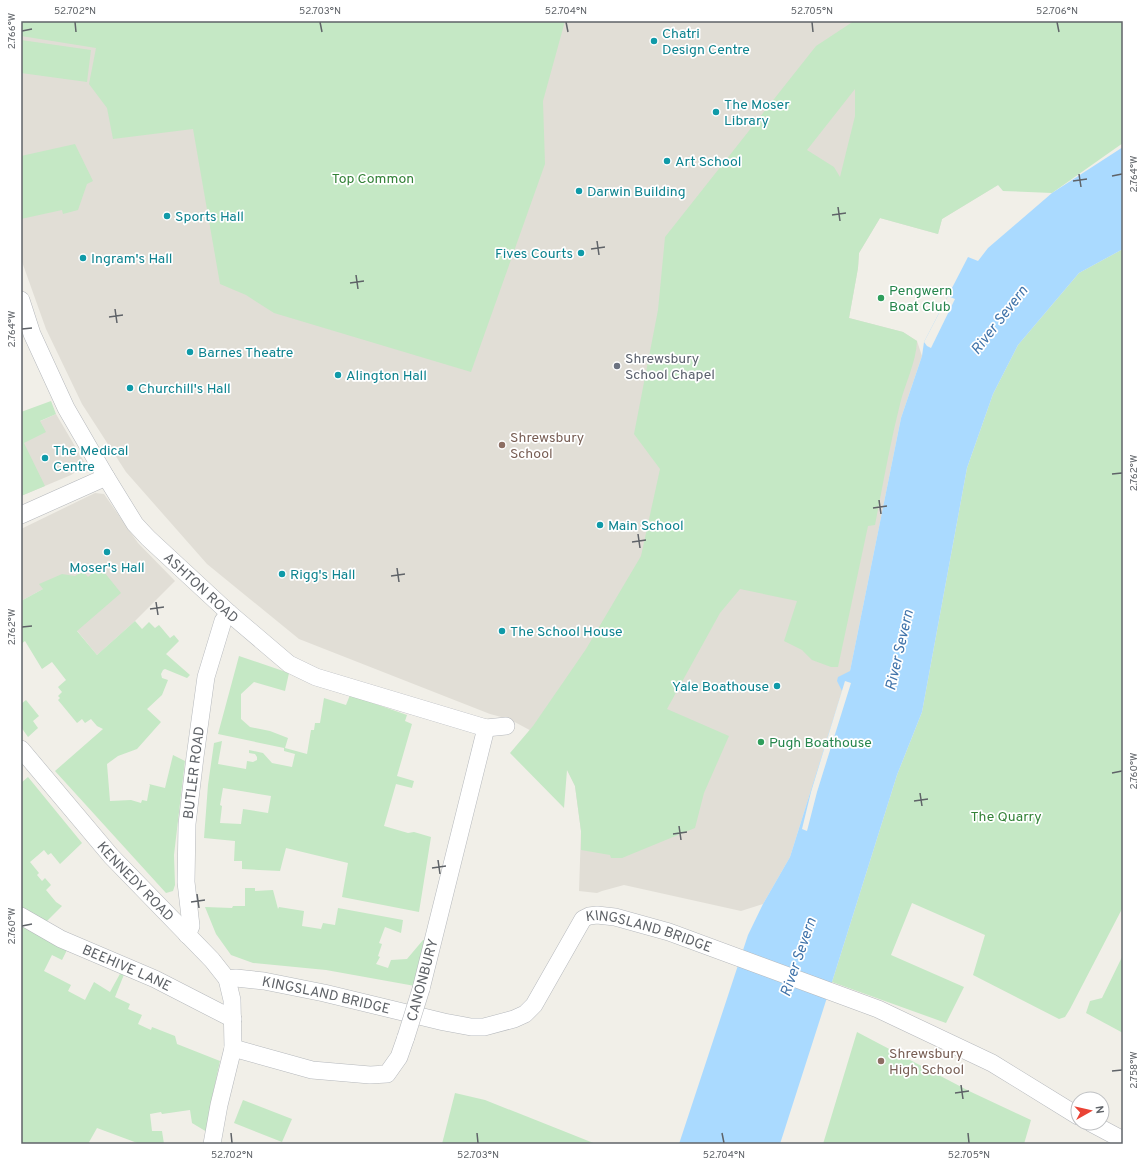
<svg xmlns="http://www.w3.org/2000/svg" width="1144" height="1165" viewBox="0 0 1144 1165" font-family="Overpass,sans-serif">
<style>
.education{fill:#e1ded6}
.green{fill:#c5e8c5;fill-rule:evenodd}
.water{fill:#aadaff}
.pier{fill:#f1efe8}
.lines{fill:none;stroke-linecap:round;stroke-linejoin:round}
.street-casing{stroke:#b5b8bc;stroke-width:18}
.street{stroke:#fff;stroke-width:17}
.street-bridge-casing{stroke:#b5b8bc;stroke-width:18;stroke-linecap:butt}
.street-bridge{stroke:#fff;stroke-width:17}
.ticks{fill:none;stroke:#5f6368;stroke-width:1.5}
.culture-dot{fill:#0f9aa8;stroke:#fff;stroke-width:1.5}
.leisure-dot{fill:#2e9e5b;stroke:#fff;stroke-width:1.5}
.worship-dot{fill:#6b7280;stroke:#fff;stroke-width:1.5}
.education-dot{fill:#8d6e63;stroke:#fff;stroke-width:1.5}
.labels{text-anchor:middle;stroke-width:3.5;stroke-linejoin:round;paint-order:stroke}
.culture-label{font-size:14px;fill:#0d838f;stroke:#fff;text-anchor:start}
.park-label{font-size:14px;fill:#348238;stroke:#fff}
.leisure-label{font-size:14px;fill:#27864d;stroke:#fff;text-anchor:start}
.worship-label{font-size:14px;fill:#5b616d;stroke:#fff;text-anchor:start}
.education-label{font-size:14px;fill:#785e54;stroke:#fff;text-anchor:start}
.street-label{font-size:14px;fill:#5f6368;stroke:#fff}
.water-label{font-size:15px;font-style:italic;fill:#4174aa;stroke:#fff}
.neatline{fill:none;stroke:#5f6368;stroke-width:1.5}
.ticks-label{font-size:10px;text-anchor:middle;fill:#5f6368}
</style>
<rect width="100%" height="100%" fill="#f1efe8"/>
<!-- education -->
<g class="education">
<path d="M21 21H1123L998 185 942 219 938 234 880 218 859 253 858 268 849 318 903 332 917 341 922 356 901 418 850 671 842 691 790 857 763 904 741 911 624 885 602 891 597 893 579 891 581 831 575 786 554 743 509 719 490 714 299 639 207 564 126 472 82 404 46 329 21 259Z"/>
<path d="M56 414 86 465 71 475 21 496V430Z"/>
<path d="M95 493 104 494 138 543 175 581 135 621 97 655 43 589 21 601V529Z"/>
</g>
<!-- green -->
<g class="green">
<path d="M22 21H565L543 101 545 164 471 372 274 313 246 295 220 284 193 129 113 139 107 108 89 84 96 48 21 36Z"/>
<path d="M854 21H1123V143L1052 193 1003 191 998 185 942 219 938 234 880 218 859 253 858 268 849 318 903 332 917 341C916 363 905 383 900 404 890 444 883 484 875 525L868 526 838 667H831L812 660 802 650 784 641 797 601 740 589 720 613 667 709 729 736 704 793 695 828 622 858H611L610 855 581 850V831L575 786 567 770 564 808 510 753 533 726 586 649 641 556 660 469 634 434 658 310 665 237 816 46ZM855 89V116L840 177 834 167 807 150Z"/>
<path d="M21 40 91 50 87 82 21 73Z"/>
<path d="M75 144 93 181 87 184 78 210 63 214 62 210 21 219V156Z"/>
<path d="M1123 249V907L1070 1009 1065 1017 1059 1019 973 975 985 935 912 903 891 955 964 987 946 1023 832 982 897 775 922 712 967 468 993 394 1018 345 1079 273Z"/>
<path d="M51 401 56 414 40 421 46 432 24 443 45 486 21 496V412Z"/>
<path d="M100 567 121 593 77 631 97 655 135 621 142 629 149 622 155 628 159 625 170 638 174 635 179 641 166 654 190 675 187 678 165 669 163 670 161 674 162 678 168 680 162 695 147 709 161 722 137 749 118 756 107 764 110 801 131 800 141 803 142 800 147 801 150 785 149 784 165 788 173 755 185 761 174 855 175 885 173 891 166 893 55 771 103 729 97 726 91 719 85 723 82 719 77 723 58 700 60 698 58 696 62 692 58 687 66 680 52 662 42 669 25 641 21 644V601L43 589 39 584 62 574 75 576 83 571 88 577Z"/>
<path d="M239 656 289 673 285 691 254 682 241 694V719L250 727 270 731 288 738 285 748 307 754 311 730H314L315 723H320L324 698 346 705 350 695 407 715 405 721 412 724 397 776 414 781 412 788 396 784 384 826 408 833 414 832 431 837 419 912 342 897 348 863 286 848 280 871 242 869V861H234L235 841 204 838 208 785 214 743 222 741 218 764 246 769 247 761 253 762 257 760V757L255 754 249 753V750L263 753 272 763 292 767 295 754 284 751V748L218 734ZM223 788 271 796 268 813 243 809 241 824 220 823 222 806 220 805Z"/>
<path d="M26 700 39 716 33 721 38 728 28 737 21 727V704Z"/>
<path d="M28 777 82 843 60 864 51 853 48 855 44 850 30 862 39 873 37 875 42 881 45 878 51 885 46 890 56 902 62 906 46 922 21 910V783Z"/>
<path d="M245 888H255V891L273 890 278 909 279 907 304 911 302 926 321 929 323 923 335 925 338 908 403 920 401 933 385 927 379 943 382 944 378 956 380 957 376 964 388 968 391 960 407 959 423 940H429L415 986 326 970 253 963 231 955 216 934 205 907 232 908 233 906H245Z"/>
<path d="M24 924 68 948 62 960 52 955 44 971 71 985 68 991 85 1000 94 982 110 992 121 972H125L115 997 130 1004 128 1009 142 1015 138 1024 151 1030 152 1027 175 1036 177 1044 220 1061 209 1112 207 1132 192 1123 190 1110 162 1114 161 1112 150 1114 152 1131H162L164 1144H140L97 1128 88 1144H21V929Z"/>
<path d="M1123 955V1033L1086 1013 1090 1001 1102 998Z"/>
<path d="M857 1032 969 1091 1031 1120 1024 1144H823Z"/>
<path d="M455 1093 485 1100 596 1144H442Z"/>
<path d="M243 1100 292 1119 282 1142 234 1123Z"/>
</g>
<!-- water -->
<path class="water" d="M1123 147V249L1079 273 1018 345 993 394 967 468 922 712 897 775 832 982 780 1144H679L748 935 763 904 790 857 842 691 837 681 838 677 850 671 901 418 922 356 924 342 968 257 978 261 988 248 1052 193Z"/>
<!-- pier -->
<g class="pier">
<path d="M948 296 955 299 931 348 927 346 924 342Z"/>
<path d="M845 681 851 683 817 792 807 831 802 829 811 792Z"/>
</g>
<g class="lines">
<defs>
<g id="street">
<path id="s1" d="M21 300 32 334 66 408 106 477 135 524 148 538 229 613 289 664 316 677 486 728 506 726"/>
<path d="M21 515 106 477"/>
<path id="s2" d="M21 749 111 856 212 960 227 979 232 1000 233 1048 219 1105 212 1144"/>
<path id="s3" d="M21 916 61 939 155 979 233 1019"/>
<path id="s4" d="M187 935 191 926 186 882 187 824 195 757 206 677 223 621 229 613"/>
<path id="s5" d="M227 979 236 978 264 981 324 993 444 1022 471 1027H484L514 1019 525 1014 534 1005 583 919 589 916 597 915 615 917 669 932 878 1009 992 1063 1078 1116"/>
<path d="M421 989 486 728"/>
<path d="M233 1048 312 1070 370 1075 387 1074 399 1057 406 1037"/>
<path d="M1091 1123 1123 1140"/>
</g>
</defs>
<!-- street casing -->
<use href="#street" class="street-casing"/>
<!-- street -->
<use href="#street" class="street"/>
<defs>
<path id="street-bridge" d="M406 1037 421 989"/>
</defs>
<!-- street-bridge casing -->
<use href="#street-bridge" class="street-bridge-casing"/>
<!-- street-bridge -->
<use href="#street-bridge" class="street-bridge"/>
</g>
<!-- ticks -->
<path class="ticks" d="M75 22 76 32M320 22 322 32M566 22 568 32M812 22 813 32M1057 22 1059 32M22 31 32 29M1079 174 1081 187M1112 176 1122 174M1073 181 1087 179M838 207 840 221M832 215 846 213M597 241 599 255M591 249 605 247M356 275 358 289M350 283 364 281M115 309 117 323M109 317 123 315M22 329 32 328M1112 474 1122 473M879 500 881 514M873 508 887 506M638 534 640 548M632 542 646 540M397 568 399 582M391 576 405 574M156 602 158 615M150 609 164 607M22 627 32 626M1112 773 1122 771M920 793 922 806M914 801 928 799M679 826 681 840M673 834 687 832M438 860 440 874M432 868 446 866M197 894 199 908M191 902 205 900M22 926 32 924M1112 1071 1122 1070M961 1085 963 1099M955 1093 969 1091M231 1133 232 1143M477 1133 478 1143M722 1133 724 1143M968 1133 969 1143"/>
<!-- markers -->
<g class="culture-dot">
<circle cx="654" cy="41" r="4"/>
<circle cx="716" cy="112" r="4"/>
<circle cx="667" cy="161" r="4"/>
<circle cx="579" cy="191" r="4"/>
<circle cx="167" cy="216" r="4"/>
<circle cx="581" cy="253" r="4"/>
<circle cx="83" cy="258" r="4"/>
<circle cx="190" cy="352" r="4"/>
<circle cx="338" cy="375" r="4"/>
<circle cx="130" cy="388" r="4"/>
<circle cx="45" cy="458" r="4"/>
<circle cx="600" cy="525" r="4"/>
<circle cx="107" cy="552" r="4"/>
<circle cx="282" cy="574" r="4"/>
<circle cx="502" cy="631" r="4"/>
<circle cx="777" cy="686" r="4"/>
</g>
<g class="leisure-dot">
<circle cx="881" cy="298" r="4"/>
<circle cx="761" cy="742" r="4"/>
</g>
<circle class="worship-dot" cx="617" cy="366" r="4"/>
<g class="education-dot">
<circle cx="502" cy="445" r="4"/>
<circle cx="881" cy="1061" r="4"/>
</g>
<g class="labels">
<!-- culture labels -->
<g class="culture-label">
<text x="662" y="38">Chatri<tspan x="662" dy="16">Design Centre</tspan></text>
<text x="724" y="109">The Moser<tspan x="724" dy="16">Library</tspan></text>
<text x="675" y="166">Art School</text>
<text x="587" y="196">Darwin Building</text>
<text x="175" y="221">Sports Hall</text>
<text x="573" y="258" text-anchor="end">Fives Courts</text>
<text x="91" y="263">Ingram's Hall</text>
<text x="198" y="357">Barnes Theatre</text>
<text x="346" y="380">Alington Hall</text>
<text x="138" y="393">Churchill's Hall</text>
<text x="53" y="455">The Medical<tspan x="53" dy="16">Centre</tspan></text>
<text x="608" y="530">Main School</text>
<text x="107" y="572" text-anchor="middle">Moser's Hall</text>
<text x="290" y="579">Rigg's Hall</text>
<text x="510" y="636">The School House</text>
<text x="769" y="691" text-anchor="end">Yale Boathouse</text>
</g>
<!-- park labels -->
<g class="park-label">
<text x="373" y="183">Top Common</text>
<text x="1006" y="821">The Quarry</text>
</g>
<!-- leisure labels -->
<g class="leisure-label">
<text x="889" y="295">Pengwern<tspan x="889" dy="16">Boat Club</tspan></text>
<text x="769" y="747">Pugh Boathouse</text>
</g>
<!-- worship labels -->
<g class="worship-label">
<text x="625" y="363">Shrewsbury<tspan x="625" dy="16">School Chapel</tspan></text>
</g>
<!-- education labels -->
<g class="education-label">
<text x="510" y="442">Shrewsbury<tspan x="510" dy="16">School</tspan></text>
<text x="889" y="1058">Shrewsbury<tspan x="889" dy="16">High School</tspan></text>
</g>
<!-- street labels -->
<g class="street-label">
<text dy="5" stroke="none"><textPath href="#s1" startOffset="344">ASHTON ROAD</textPath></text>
<text dy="5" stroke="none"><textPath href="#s4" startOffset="164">BUTLER ROAD</textPath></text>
<text dy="5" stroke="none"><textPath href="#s2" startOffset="175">KENNEDY ROAD</textPath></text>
<text dy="5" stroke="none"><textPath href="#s5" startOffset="486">KINGSLAND BRIDGE</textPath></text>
<text dy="5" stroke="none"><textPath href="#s3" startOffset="118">BEEHIVE LANE</textPath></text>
<text transform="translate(422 980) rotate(-75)" y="5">CANONBURY</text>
<text dy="5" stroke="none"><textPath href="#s5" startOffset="101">KINGSLAND BRIDGE</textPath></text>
</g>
<!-- water labels -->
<g class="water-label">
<text transform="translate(999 320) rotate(-52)" y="5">River Severn</text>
<text transform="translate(899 650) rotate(-77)" y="5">River Severn</text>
<text transform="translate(798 957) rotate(-71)" y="5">River Severn</text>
</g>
</g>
<!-- border -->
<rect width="1144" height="1165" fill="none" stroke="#ffffff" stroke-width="44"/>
<!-- north arrow -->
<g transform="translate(1090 1111) rotate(82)"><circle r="19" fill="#ffffff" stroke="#bfc1c3"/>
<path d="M0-3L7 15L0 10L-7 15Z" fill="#ea4335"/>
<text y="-6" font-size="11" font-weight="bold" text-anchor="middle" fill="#5f6368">N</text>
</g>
<rect x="22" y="22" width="1100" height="1121" class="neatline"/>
<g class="ticks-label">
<text x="75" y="14">52.702°N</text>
<text x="320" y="14">52.703°N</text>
<text x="566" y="14">52.704°N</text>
<text x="812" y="14">52.705°N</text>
<text x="1057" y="14">52.706°N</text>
<text transform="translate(11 31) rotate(-90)" y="4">2.766°W</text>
<text transform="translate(1133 174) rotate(-90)" y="4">2.764°W</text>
<text transform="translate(11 329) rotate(-90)" y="4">2.764°W</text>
<text transform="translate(1133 473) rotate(-90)" y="4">2.762°W</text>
<text transform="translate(11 627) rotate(-90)" y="4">2.762°W</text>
<text transform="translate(1133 771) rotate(-90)" y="4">2.760°W</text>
<text transform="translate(11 926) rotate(-90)" y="4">2.760°W</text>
<text transform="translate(1133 1070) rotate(-90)" y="4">2.758°W</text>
<text x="232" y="1158">52.702°N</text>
<text x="478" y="1158">52.703°N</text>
<text x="724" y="1158">52.704°N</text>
<text x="969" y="1158">52.705°N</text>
</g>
</svg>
